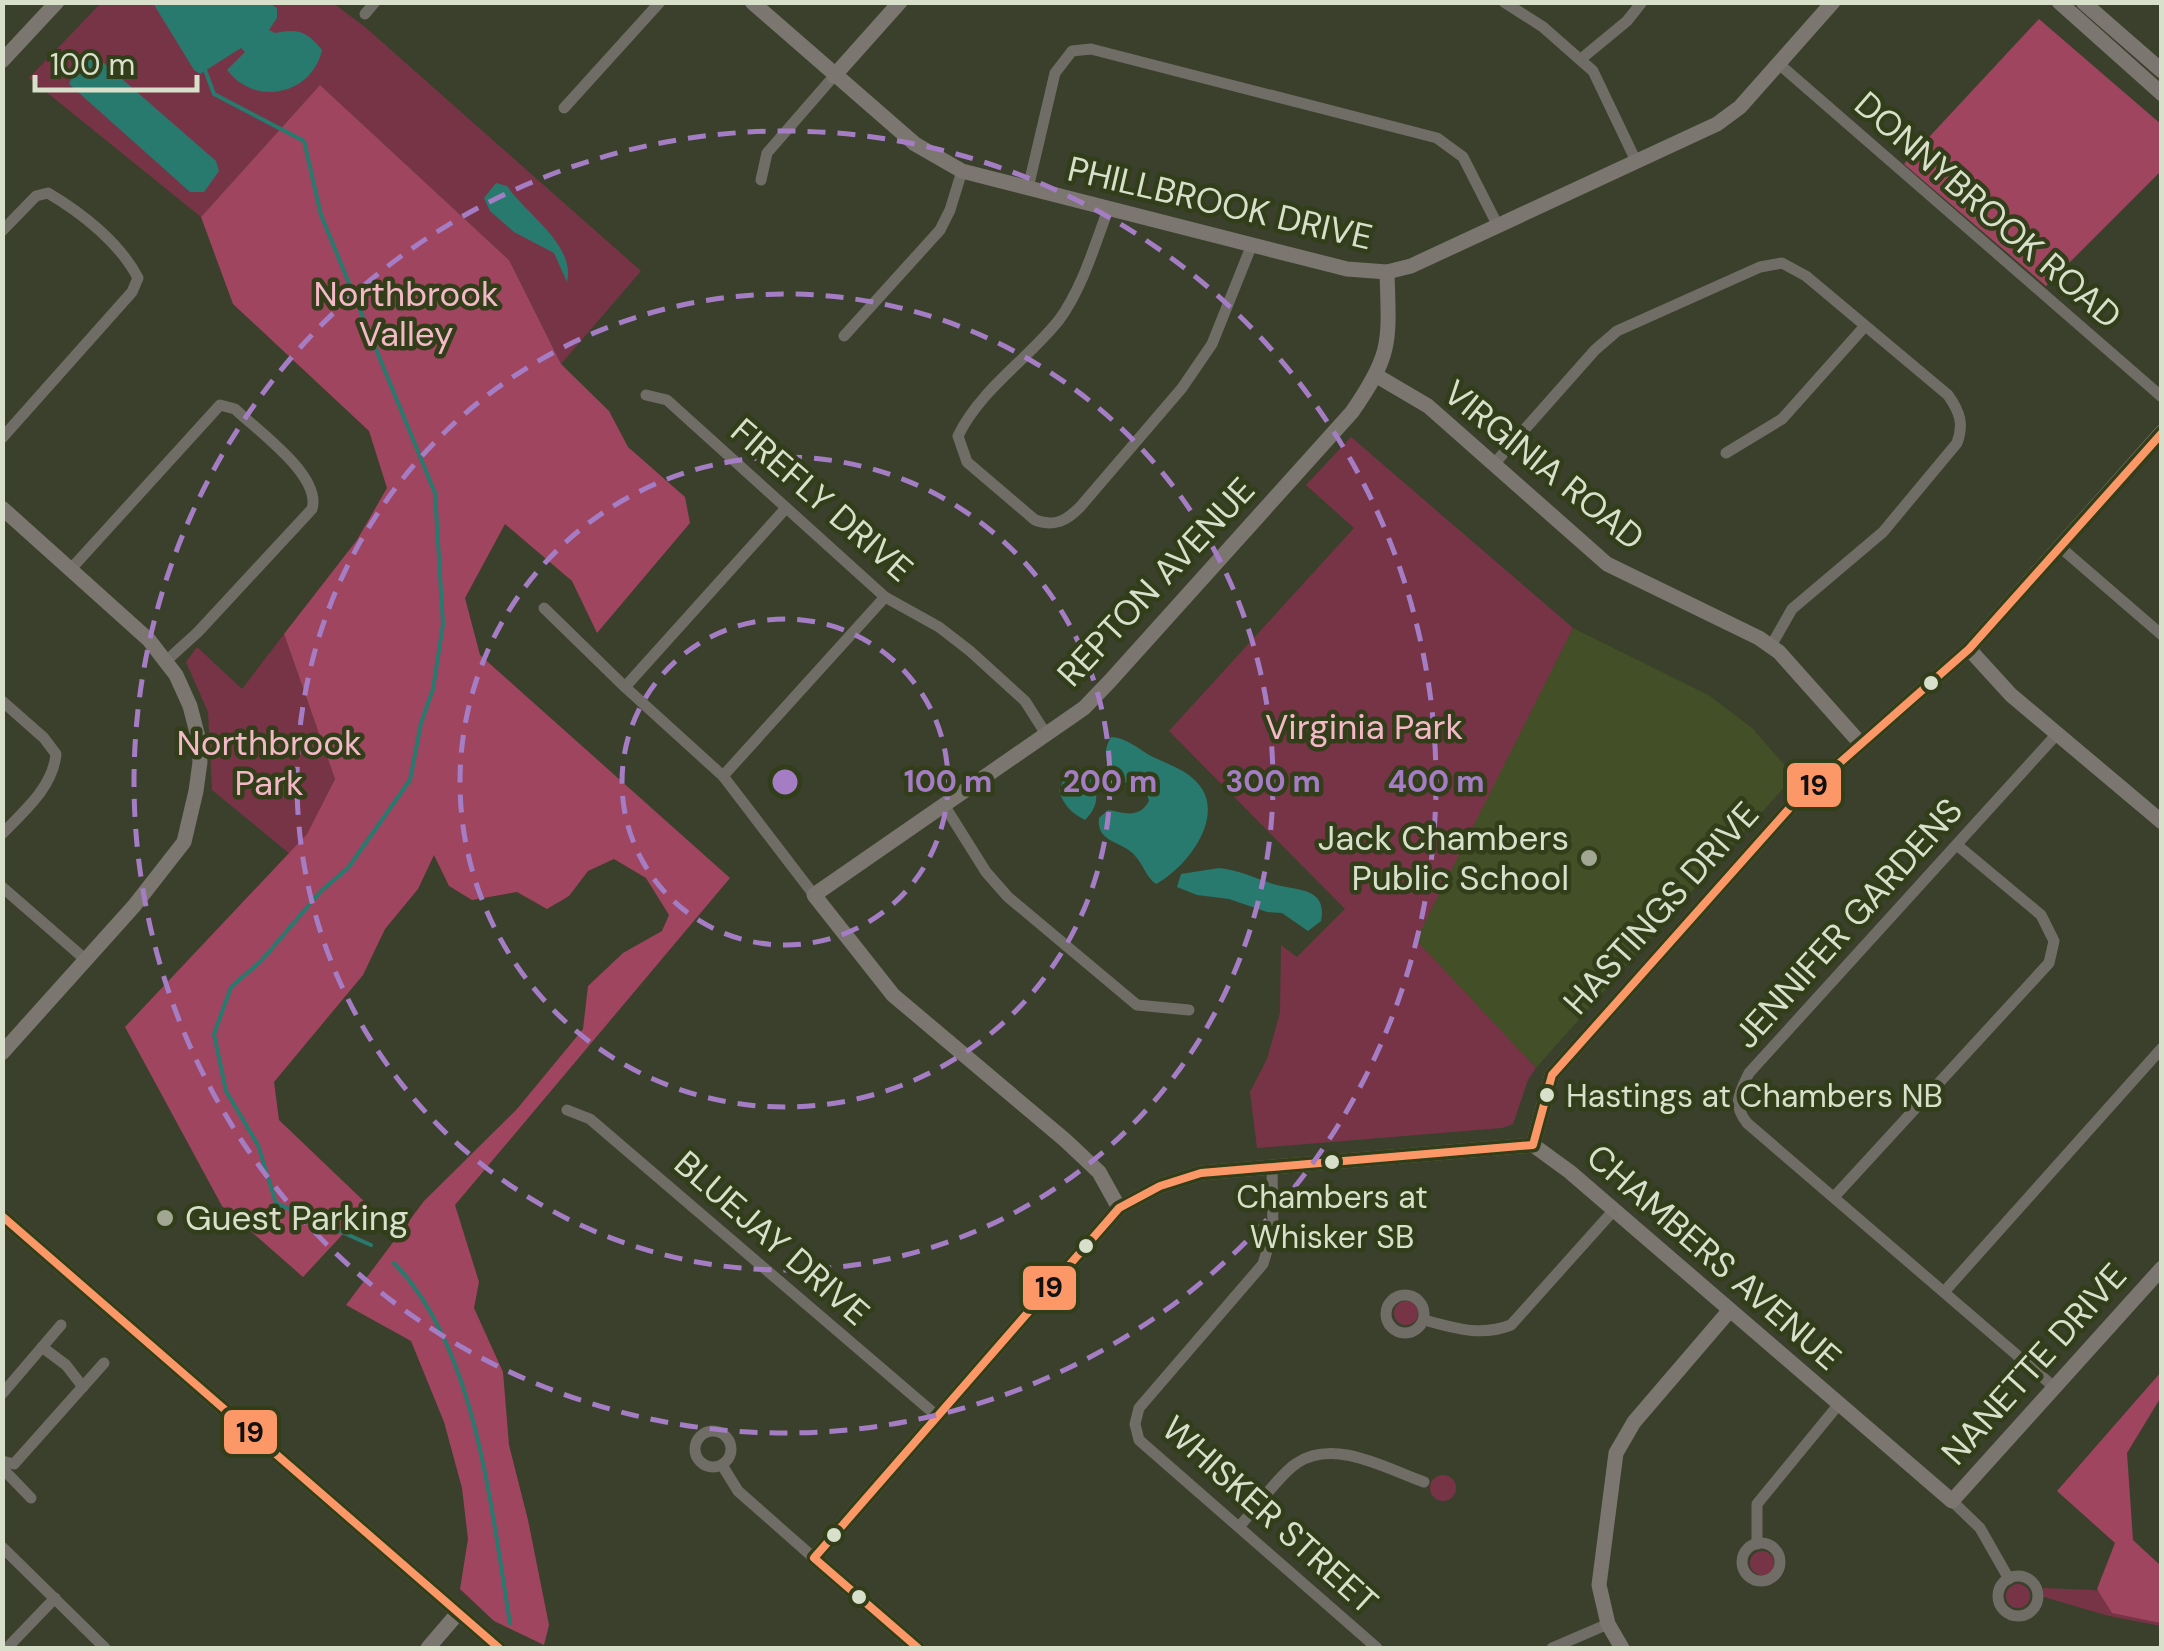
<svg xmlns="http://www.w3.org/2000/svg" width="2164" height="1651" viewBox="0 0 2164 1651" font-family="'DM Sans',sans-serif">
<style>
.built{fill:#434f26}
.green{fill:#773447}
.forest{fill:#9f455f}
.water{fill:#287a6e}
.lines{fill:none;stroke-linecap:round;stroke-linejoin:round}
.stream{stroke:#287a6e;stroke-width:4}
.street{stroke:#706d66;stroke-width:11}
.secondary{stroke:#7b766f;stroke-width:15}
.bus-1-casing{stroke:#323d19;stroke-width:15}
.bus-1{stroke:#fc9868;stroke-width:8}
.ring{fill:none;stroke:#a57dc4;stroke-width:5;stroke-dasharray:18 12}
.bus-dot{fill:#d8dfca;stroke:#323d19;stroke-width:4}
.poi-dot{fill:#a1a792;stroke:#323d19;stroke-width:4}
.labels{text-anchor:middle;stroke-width:9;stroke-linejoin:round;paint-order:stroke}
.bus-label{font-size:32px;fill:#d8dfca;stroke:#323d19;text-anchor:start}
.street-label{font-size:35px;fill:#d8dfca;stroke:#323d19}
.park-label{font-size:35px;fill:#f3b9c7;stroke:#323d19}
.poi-label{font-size:35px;fill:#d8dfca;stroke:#323d19;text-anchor:end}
.centre{fill:#a57dc4;stroke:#323d19;stroke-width:5}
.ring-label{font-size:30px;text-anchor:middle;font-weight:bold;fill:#a57dc4;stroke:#323d19;stroke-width:9;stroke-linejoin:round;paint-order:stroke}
.line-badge{stroke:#323d19;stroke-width:4}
.pale-badge-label{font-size:28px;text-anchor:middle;font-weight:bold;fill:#111}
</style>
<rect width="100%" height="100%" fill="#3a402b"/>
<!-- built -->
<path class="built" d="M1573 628 1710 696 1752 728 1794 776 1536 1068 1415 940Z"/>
<!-- green -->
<g class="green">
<path d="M101 3H333L365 27 641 271 561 364 509 260 320 85 201 217 29 78Z"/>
<path d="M1351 437 1573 628 1416 940 1536 1068 1528 1080 1513 1124 1502 1128 1257 1148 1250 1092 1267 1059 1280 1013 1281 945 1297 957 1345 909 1169 731 1354 528 1306 485Z"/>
<path d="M284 634 335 779 307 834 290 854 212 790 208 712 186 662 197 647 242 689Z"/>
<circle cx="1406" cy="1313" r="12"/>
<circle cx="1443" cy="1488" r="13"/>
<circle cx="1762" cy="1563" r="12"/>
<circle cx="2018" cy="1596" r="12"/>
<path d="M2043 1588 2092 1590 2161 1601V1626L2109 1616 2044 1597Z"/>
</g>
<!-- forest -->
<g class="forest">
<path d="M2039 19 2162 125 2161 171 2046 286 1904 164Z"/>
<path d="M320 85 509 260 561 364 609 411 628 447 685 497 690 523 597 633 572 581 505 524 465 598 480 655 730 878 455 1205 479 1282 474 1308 503 1372 509 1445 528 1520 549 1625 544 1645 494 1621 460 1589 468 1539 462 1488 444 1422 411 1341 346 1305 424 1201 517 1109 583 1029 588 986 623 953 662 931 669 915 646 878 614 859 588 871 569 896 547 909 517 892 472 900 449 886 434 855 418 889 385 929 363 975 274 1082 279 1120 369 1206 303 1277 222 1206 125 1027 307 834 335 779 284 634 357 540 387 488 369 431 233 304 201 217Z"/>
<path d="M2161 1372V1397L2127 1453 2133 1540 2161 1566V1623L2112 1613 2097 1589 2115 1543 2057 1491Z"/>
</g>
<!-- water -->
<g class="water">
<path d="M153 3H269L277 8V18L269 30 275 33C299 28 307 32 322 50 312 95 255 107 227 70L245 52 241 48 200 74 194 70Z"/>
<path d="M98 58 216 161 219 171 204 192H190L69 84C75 69 81 60 98 58Z"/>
<path d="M496 183 507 186C525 213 576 245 567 282L554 253 514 232 490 211 484 198Z"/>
<path d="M1111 737C1128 738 1139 750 1153 757 1170 765 1189 771 1200 786 1225 819 1185 869 1156 884 1146 877 1144 866 1136 857 1123 840 1096 844 1099 818L1108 810C1125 813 1139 819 1149 801L1147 793C1123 784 1094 764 1111 737Z"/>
<path d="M1085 769C1098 788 1102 803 1085 820 1071 813 1064 805 1059 791L1064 778 1073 770Z"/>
<path d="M1219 868C1239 870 1254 878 1273 884 1295 891 1328 886 1321 921L1308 931 1282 913 1267 912 1229 899 1197 895 1177 887 1181 874Z"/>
</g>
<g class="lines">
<!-- stream -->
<g class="stream">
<path d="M205 70 214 94 304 141 321 215 435 493 443 624 433 689 421 723 410 780 348 868 321 891 261 961 231 987 214 1034 226 1091 258 1145 276 1203 371 1245"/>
<path d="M394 1263C477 1348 491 1510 510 1623"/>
</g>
<!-- street -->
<g class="street">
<path d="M1504 2 1543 27 1593 71 1636 161"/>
<path d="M365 14 375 2"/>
<path d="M1581 59 1627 21 1642 2"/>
<path d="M1779 64 2162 397"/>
<path d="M564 108 660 2"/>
<path d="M761 180 767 153 834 76"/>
<path d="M1028 188 1055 73 1072 51 1091 49 1437 138 1463 157 1497 224"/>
<path d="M1109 207C1095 244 1083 287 1059 320 1027 360 980 390 958 436L967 462 1035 520C1055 527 1066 521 1080 507L1182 388 1212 344 1251 247"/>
<path d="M2 231 36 196 48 193C82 213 120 243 138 278L132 292 2 438"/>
<path d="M844 336 940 230 950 210 962 171"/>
<path d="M646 395 667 400 885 597 939 627 970 651 1025 701 1046 734"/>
<path d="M1726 453 1782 419 1865 326"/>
<path d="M1494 464 1595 350 1617 331 1760 267 1782 263 1806 276 1948 395C1960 412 1964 424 1957 443L1883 532 1792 609 1771 646"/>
<path d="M2060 547 2162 635"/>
<path d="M70 570 220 405 235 409C258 431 322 476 312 509L198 632 166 661"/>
<path d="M544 608 625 687 723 776 814 895"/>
<path d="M625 687 786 508"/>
<path d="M2 701 44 738 56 754C53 787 24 811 2 834"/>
<path d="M723 776 885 597"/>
<path d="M944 805 986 872 1008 897 1137 1005 1189 1010"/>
<path d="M2 887 86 960"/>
<path d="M567 1110 590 1119 937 1416"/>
<path d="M1272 1166 1273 1230 1263 1264 1139 1408 1135 1424 1139 1440 1377 1648"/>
<path d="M1834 1197 2049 963 2054 941 2041 915 1957 845"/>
<path d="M1944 1292 2162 1048"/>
<circle cx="1405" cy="1314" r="19"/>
<path d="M1424 1320C1455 1328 1480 1337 1511 1325L1614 1210"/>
<path d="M42 1347 66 1365 83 1387"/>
<path d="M2054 1387 1747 1123C1732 1104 1739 1094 1749 1073L2056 735"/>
<path d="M2 1394 61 1325"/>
<circle cx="713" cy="1449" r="18"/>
<path d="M2 1461 14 1464 104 1363"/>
<path d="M722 1465 738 1491 814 1558"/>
<path d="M2 1468 31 1498"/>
<path d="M1952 1501 1980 1528 2009 1579"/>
<path d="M1239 1527C1253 1511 1281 1473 1297 1463 1335 1438 1387 1469 1424 1482"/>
<circle cx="1761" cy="1562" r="19"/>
<path d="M1757 1544V1504L1839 1404"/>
<path d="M2 1547 105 1648"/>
<circle cx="2018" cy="1596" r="20"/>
<path d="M7 1648 55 1598"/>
<path d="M1552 1648 1608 1624"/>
</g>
<!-- secondary -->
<g class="secondary">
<path d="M752 2 915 144 962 171 1347 269 1387 272 1411 266 1717 124 1740 107 1833 2"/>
<path d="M2059 2 2162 94"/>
<path d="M2083 2 2162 71"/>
<path d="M2 61 57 2"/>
<path d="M834 76 900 2"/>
<path d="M1377 376 1428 406 1607 564 1759 638 1779 652 1861 744"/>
<path d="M2 508 149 640 176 675 190 706 198 737 200 762 196 791 184 842 134 906 2 1053"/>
<path d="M1969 649 2011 695 2162 822"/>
<path d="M1533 1145 1552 1075 1794 803 1969 649 2162 432"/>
<path d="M1119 1208 1099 1172 1065 1140 893 995 814 895 1084 708 1110 681 1352 412C1393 353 1389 341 1387 272"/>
<path d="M2 1216 499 1648"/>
<path d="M428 1648 458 1613"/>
<path d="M918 1648 814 1558 1119 1208 1160 1186 1201 1173 1533 1145 1570 1172 1952 1501 2162 1268"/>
<path d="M1622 1648 1608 1624 1599 1585 1616 1453 1634 1422 1730 1310"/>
</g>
<defs>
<g id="bus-1">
<path d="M2 1216 499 1648"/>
<path d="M918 1648 814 1558 1119 1208 1160 1186 1201 1173 1533 1145 1552 1075 1794 803 1969 649 2162 433"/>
</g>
</defs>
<!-- bus-1 casing -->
<use href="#bus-1" class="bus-1-casing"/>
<!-- bus-1 -->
<use href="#bus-1" class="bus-1"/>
</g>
<!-- distance rings -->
<g class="ring">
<circle cx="785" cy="782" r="163"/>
<circle cx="785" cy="782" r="325"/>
<circle cx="785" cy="782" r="488"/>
<circle cx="785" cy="782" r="651"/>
</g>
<!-- markers -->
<g class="bus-dot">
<circle cx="1931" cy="683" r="9"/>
<circle cx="1547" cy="1095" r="9"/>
<circle cx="1332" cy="1162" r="9"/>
<circle cx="1086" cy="1246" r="9"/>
<circle cx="834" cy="1535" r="9"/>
<circle cx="859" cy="1597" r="9"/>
</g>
<g class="poi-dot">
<circle cx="1589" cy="858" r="10"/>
<circle cx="165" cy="1218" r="10"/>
</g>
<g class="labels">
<!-- bus labels -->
<g class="bus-label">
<text x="1566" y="1107">Hastings at Chambers NB</text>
<text x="1332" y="1208" text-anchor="middle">Chambers at<tspan x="1332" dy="40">Whisker SB</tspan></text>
</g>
<!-- street labels -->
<g class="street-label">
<text transform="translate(1220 203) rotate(13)" y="12">PHILLBROOK DRIVE</text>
<text transform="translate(1988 210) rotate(41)" y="12">DONNYBROOK ROAD</text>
<text transform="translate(1544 465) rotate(39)" y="12">VIRGINIA ROAD</text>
<text transform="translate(822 500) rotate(41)" y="12">FIREFLY DRIVE</text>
<text transform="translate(1156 582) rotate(-47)" y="12">REPTON AVENUE</text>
<text transform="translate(1661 908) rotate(-48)" y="12">HASTINGS DRIVE</text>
<text transform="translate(1848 923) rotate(-48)" y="12">JENNIFER GARDENS</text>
<text transform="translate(772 1238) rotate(41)" y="12">BLUEJAY DRIVE</text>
<text transform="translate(1714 1257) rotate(41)" y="12">CHAMBERS AVENUE</text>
<text transform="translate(2034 1364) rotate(-48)" y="12">NANETTE DRIVE</text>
<text transform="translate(1270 1515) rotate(42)" y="12">WHISKER STREET</text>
</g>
<!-- park labels -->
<g class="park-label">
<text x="406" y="306">Northbrook<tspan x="406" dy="40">Valley</tspan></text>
<text x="1364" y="739">Virginia Park</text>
<text x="269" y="755">Northbrook<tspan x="269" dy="40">Park</tspan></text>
</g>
<!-- poi labels -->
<g class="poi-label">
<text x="1569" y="850">Jack Chambers<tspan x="1569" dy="40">Public School</tspan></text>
<text x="185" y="1230" text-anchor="start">Guest Parking</text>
</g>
</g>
<circle cx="785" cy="782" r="15" class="centre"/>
<g class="ring-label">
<text x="948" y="792">100 m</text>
<text x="1110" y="792">200 m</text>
<text x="1273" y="792">300 m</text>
<text x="1436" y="792">400 m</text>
</g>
<g class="line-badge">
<rect x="1785" y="761" width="58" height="48" rx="10" fill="#fc9868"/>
<rect x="1021" y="1264" width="57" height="48" rx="10" fill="#fc9868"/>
<rect x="222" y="1408" width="57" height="48" rx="10" fill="#fc9868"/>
</g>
<g class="pale-badge-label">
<text x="1814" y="795">19</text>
<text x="1049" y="1297">19</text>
<text x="250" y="1442">19</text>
</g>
<!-- border -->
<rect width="2164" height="1651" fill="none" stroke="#d8dfca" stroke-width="10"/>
<!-- scale -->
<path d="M35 75v15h162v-15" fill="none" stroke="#d8dfca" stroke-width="5"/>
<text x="50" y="75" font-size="30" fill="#d8dfca" stroke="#323d19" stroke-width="8" paint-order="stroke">100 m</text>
</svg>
